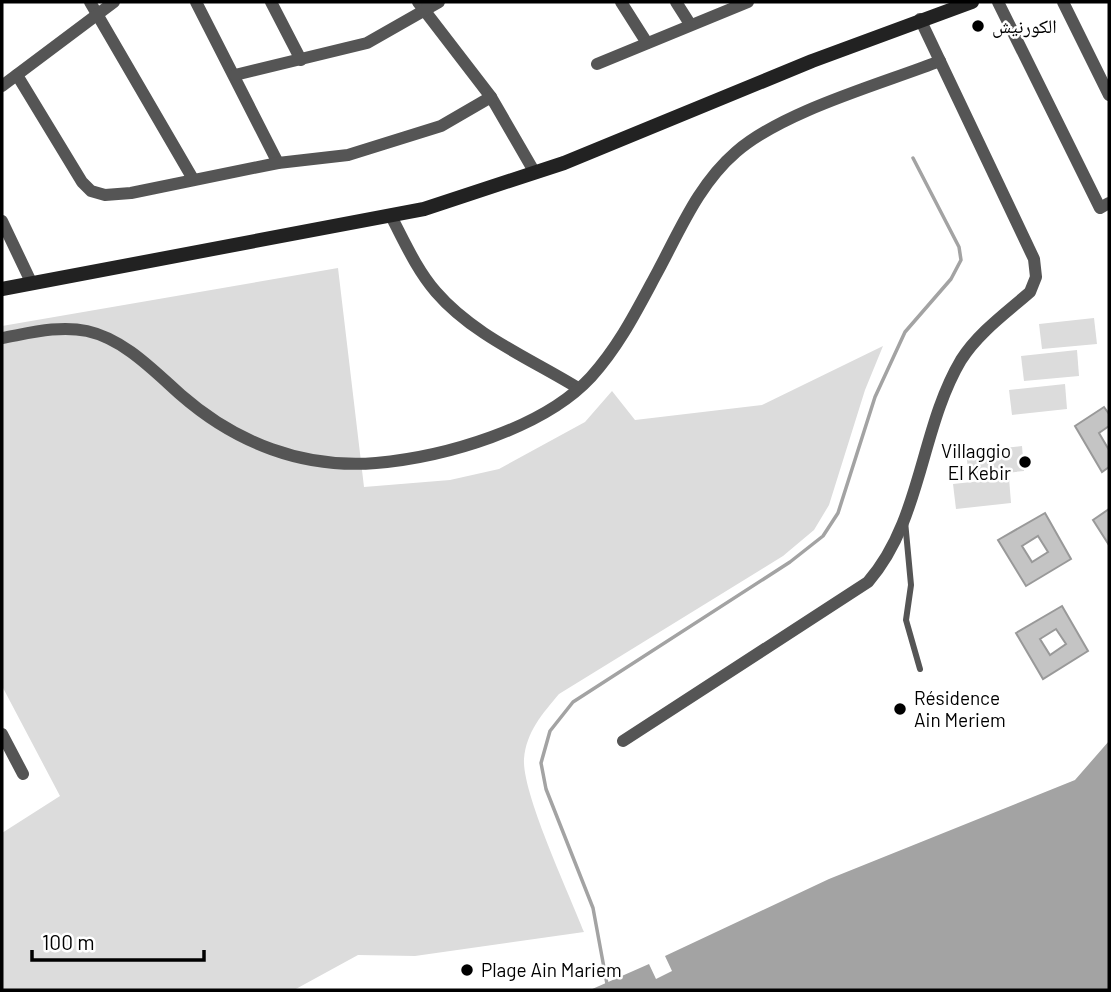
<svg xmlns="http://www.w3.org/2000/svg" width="1111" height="992" viewBox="0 0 1111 992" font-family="Barlow,'Noto Naskh Arabic',sans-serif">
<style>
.green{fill:#dcdcdc}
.water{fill:#a3a3a3}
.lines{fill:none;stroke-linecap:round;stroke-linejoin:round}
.stream{stroke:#a3a3a3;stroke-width:3.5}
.building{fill:#c4c4c4;stroke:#999;stroke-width:2;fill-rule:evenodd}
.service{stroke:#555;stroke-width:6}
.minor{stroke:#555;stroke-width:12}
.secondary{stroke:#222;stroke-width:14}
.poi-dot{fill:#000;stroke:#fff;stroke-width:2.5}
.labels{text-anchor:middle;stroke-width:5;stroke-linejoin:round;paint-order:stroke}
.poi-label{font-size:19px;fill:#000;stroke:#fff;text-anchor:start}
</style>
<rect width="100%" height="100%" fill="#fff"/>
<!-- green -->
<g class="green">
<path d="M338 268 364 487 450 480 499 469 585 422 612 391 635 420 762 405 883 346 865 390 829 505 814 530 783 556 559 694C543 713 526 732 524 759 522 794 570 895 584 932L415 956 358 955 294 990H2V833L60 796 2 686V326Z"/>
<path d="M1094 318 1097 344 1042 349 1039 324Z"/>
<path d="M1077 350 1079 376 1024 381 1021 356Z"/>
<path d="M1065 384 1067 409 1012 415 1009 390Z"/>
<path d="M1022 446 1024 471 969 477 966 452Z"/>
<path d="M1009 478 1011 503 956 509 953 484Z"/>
</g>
<!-- water -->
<path class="water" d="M1109 741V990H590L649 964 656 979 672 971 665 956 829 879 1075 780Z"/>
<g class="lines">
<!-- stream -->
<path class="stream" d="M607 984 593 908 546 789 541 763 550 731 573 702 790 562 823 536 838 513 875 397 905 332 951 279 961 260 959 247 913 158"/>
</g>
<!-- building -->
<g class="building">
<path d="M1104 407 1109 414V426L1099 433 1109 450V467L1102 472 1075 426Z"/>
<path d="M1109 509V545L1093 520Z"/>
<path d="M1045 513 1071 559 1026 586 998 540ZM1038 536 1048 552 1032 562 1022 546Z"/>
<path d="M1062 606 1088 651 1043 679 1016 633ZM1056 629 1066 644 1050 655 1040 639Z"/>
</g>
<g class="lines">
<!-- service -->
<path class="service" d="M905 521 911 585 906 620 920 669"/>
<!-- minor -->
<g class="minor">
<path d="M90 2 193 179"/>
<path d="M196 2 278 163"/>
<path d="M271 2 301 60"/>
<path d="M418 2 491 97 535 173"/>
<path d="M621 2 647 43"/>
<path d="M676 2 690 24"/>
<path d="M998 2 1100 208 1109 203"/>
<path d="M1063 2 1109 95"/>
<path d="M597 64 748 2"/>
<path d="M17 75 82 182 91 191 105 195 131 193 278 163 348 155 441 126 491 97"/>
<path d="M235 75 367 43 439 2"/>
<path d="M2 86 114 2"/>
<path d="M392 218C405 243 417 270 436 292 473 335 531 359 578 388"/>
<path d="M2 221 32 284"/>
<path d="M2 338C30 333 59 325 87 331 124 339 154 371 181 395 236 443 303 469 376 463 444 457 543 429 591 377 620 345 638 308 658 271 681 228 699 184 736 152 783 111 881 84 940 61"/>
<path d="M2 734 23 774"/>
<path d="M623 741 868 582C922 520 920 429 961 360 978 333 1006 313 1030 292L1036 277 1034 259 920 19"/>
</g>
<!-- secondary -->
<path class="secondary" d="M2 289 424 209 564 163 812 61 972 2"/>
</g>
<!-- markers -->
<g class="poi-dot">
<circle cx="978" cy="26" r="7"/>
<circle cx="1025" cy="462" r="7"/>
<circle cx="900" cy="709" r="7"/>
<circle cx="467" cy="970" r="7"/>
</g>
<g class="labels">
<!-- poi labels -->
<g class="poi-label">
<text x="992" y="33">الكورنيش</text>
<text x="1011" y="458" text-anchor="end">Villaggio<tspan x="1011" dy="22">El Kebir</tspan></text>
<text x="914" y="705">Résidence<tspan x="914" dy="22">Ain Meriem</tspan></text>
<text x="481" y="977">Plage Ain Mariem</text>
</g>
</g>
<!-- border -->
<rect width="1111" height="992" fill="none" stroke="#000000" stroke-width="7"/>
<!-- scale -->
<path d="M32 950v10h172v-10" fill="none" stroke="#000000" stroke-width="3.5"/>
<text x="42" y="950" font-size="21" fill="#000000" stroke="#ffffff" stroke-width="5" paint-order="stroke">100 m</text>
</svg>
